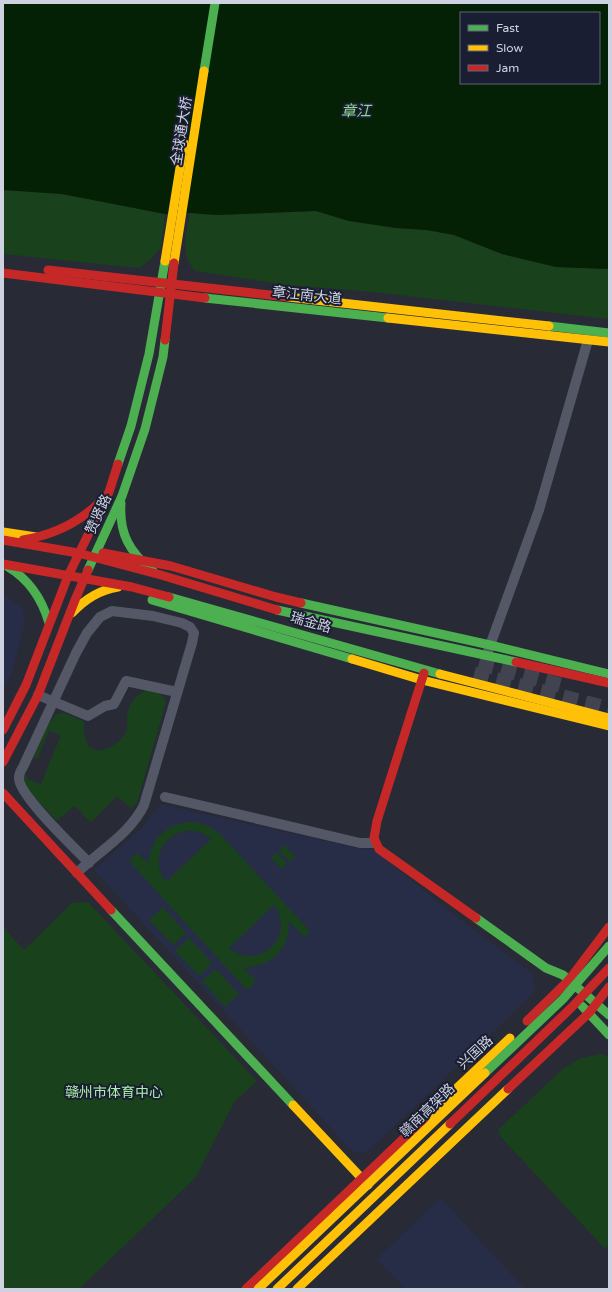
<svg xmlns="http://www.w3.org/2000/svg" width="612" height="1292" viewBox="0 0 612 1292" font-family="'Varela Round','Noto Sans SC',sans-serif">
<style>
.built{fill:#272d46}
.green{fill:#19421c;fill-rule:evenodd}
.water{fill:#042105;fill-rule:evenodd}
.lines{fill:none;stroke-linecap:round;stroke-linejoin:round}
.primary-tunnel{stroke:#414350;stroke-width:15;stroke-dasharray:15 8;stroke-linecap:butt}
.street{stroke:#545866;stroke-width:10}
.fast{stroke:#4caf50;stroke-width:9}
.slow{stroke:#ffc107;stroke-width:9}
.jam{stroke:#c62828;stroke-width:9}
.fast-bridge{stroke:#4caf50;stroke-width:9}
.slow-bridge{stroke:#ffc107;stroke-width:9}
.jam-bridge{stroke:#c62828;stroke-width:9}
.labels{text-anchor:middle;stroke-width:4;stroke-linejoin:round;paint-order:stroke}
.street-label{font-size:14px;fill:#ced2e0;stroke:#191e32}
.park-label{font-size:14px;fill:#a9f0a7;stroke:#191e32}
.water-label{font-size:15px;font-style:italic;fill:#90d68e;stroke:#191e32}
</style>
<rect width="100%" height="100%" fill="#282a36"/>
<!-- built -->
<g class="built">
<path d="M3 595 22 607 25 623 13 670 3 690Z"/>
<path d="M160 804 357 848 373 849 453 914 533 974 536 991 368 1151 358 1154 351 1150 94 870 143 827Z"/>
<path d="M441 1198 525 1289H405L376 1259Z"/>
</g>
<!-- green -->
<g class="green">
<path d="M3 190 62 194 165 214 161 247 152 258 139 268 3 254Z"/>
<path d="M316 211 349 221 396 228 427 230 454 235 502 254 556 267 609 269V319L372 292 288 285 195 271C180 254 186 234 190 213L216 215Z"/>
<path d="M146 691C155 691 162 693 166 702L137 803 131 808 118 797 115 798 91 822C84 819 81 809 74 806L59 819 56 820 27 790 23 775H26L27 779 41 784 61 735 49 731 37 759 34 757C39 747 49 714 61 713 68 713 75 719 82 720L84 724V734L89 747C93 749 97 751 101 750 111 749 124 739 127 730 128 726 126 721 127 717 128 706 134 695 146 691Z"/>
<path d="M189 822C201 822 210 826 220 834L310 931 304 937 289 921C290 950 271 966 244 968L256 981 247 990 129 861 137 853 148 863C152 839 164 825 189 822ZM184 831C195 830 203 832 211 839L166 882C151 862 160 838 184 831ZM274 905C297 936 259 972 229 948Z"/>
<path d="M285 845 295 857 290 862 279 851Z"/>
<path d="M277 853 287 864 282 869 271 858Z"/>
<path d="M88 902 257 1081 234 1102 196 1177 79 1289H3V927L24 950 72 903Z"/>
<path d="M163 907 186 933 173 945 149 920Z"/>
<path d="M189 938 212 963 199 976 175 951Z"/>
<path d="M216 969 239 994 225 1007 202 981Z"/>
<path d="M601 1054 609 1057V1244L605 1249 501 1137 498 1130 564 1068 581 1058Z"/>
</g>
<!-- water -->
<path class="water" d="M3 3H609V269L556 267 502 254 454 235 427 230 396 228 349 221 316 211 216 215 190 213 165 214 62 194 3 190ZM461 13H599V83H461Z"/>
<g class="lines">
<!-- primary-tunnel -->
<g class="primary-tunnel">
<path d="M479 663 567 687"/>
<path d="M474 674 609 709"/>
</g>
<!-- street -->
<g class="street">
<path d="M488 651 539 510 588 340"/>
<path d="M38 695 88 716 105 706 114 704 126 681 177 692"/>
<path d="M165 797 360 843H375"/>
<path d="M77 873C99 851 130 834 144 805L192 643 194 633 190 627 182 623 153 616 112 611 100 617 87 633 76 653 23 767C21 770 19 775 19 778 18 795 76 849 89 863"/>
</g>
<!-- fast -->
<g class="fast">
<path d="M204 71 215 3"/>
<path d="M205 298 388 318"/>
<path d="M549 326 609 333"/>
<path d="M118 464 131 426 149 354 165 261"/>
<path d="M121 503C119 533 129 552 153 571"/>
<path d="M8 567C30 580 42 599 49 623"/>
<path d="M88 570 122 496 145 429 163 357 165 340"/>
<path d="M169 597 440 674"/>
<path d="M152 600 352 659"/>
<path d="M301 603 490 645 609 674"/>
<path d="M277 610 516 662"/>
<path d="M111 910 293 1105"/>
<path d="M476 918 546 968 563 975 609 1015"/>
<path d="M582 1006 609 1035"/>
</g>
<!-- slow -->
<g class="slow">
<path d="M165 261 184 143"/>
<path d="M174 263 204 71"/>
<path d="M288 297 549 326"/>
<path d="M388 318 609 342"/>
<path d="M3 532 36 537"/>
<path d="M72 613C85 599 99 590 118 587"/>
<path d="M352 659 422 680 609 726"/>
<path d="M440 674 609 718"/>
<path d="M293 1105 368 1185"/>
<path d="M424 1119 510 1038"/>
<path d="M297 1289 508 1089"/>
</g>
<!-- jam -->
<g class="jam">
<path d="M48 270 288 297"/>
<path d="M3 273 205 298"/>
<path d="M165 340 174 263"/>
<path d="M3 540 78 553 161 575 277 610"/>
<path d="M23 540C53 535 77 524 99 503"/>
<path d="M103 553 171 566 276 597 301 603"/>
<path d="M3 564 132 587 169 597"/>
<path d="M516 662 609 683"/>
<path d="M424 673 377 821 374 838 379 849 476 918"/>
<path d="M3 730 26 685 68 576 109 492 118 464"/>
<path d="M3 762 38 695 75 600 88 570"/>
<path d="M3 793 111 910"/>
<path d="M527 1021 569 980 609 927"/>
<path d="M508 1089 589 1013 609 987"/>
<path d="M246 1289 424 1119"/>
</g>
<!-- fast-bridge -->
<path class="fast-bridge" d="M485 1073 563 999 609 946"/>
<!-- slow-bridge -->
<g class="slow-bridge">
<path d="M258 1289 485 1073"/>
<path d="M277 1289 450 1124"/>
</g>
<!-- jam-bridge -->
<path class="jam-bridge" d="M450 1124 571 1008 609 968"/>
</g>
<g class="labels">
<!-- street labels -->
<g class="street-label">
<text transform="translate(181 131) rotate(-81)" y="5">全球通大桥</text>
<text transform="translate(307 295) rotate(6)" y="5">章江南大道</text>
<text transform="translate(98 514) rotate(-65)" y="5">赞贤路</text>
<text transform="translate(311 622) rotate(16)" y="5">瑞金路</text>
<text transform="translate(475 1052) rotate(-43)" y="5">兴国路</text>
<text transform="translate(427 1110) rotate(-44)" y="5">赣南高架路</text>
</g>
<!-- park labels -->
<g class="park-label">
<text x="114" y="1097">赣州市体育中心</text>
</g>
<!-- water labels -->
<g class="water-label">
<text x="356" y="116">章江</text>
</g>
</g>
<!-- border -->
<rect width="612" height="1292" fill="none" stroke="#ced2e0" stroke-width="8"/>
<!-- legend -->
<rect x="460" y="12" width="140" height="72" fill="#191e32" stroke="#616678"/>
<rect x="468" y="25" width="20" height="6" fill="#4caf50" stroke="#616678"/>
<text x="496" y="32" font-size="12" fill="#ced2e0">Fast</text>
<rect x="468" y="45" width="20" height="6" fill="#ffc107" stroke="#616678"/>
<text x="496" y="52" font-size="12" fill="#ced2e0">Slow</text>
<rect x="468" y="65" width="20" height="6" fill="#c62828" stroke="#616678"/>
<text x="496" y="72" font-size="12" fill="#ced2e0">Jam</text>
</svg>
